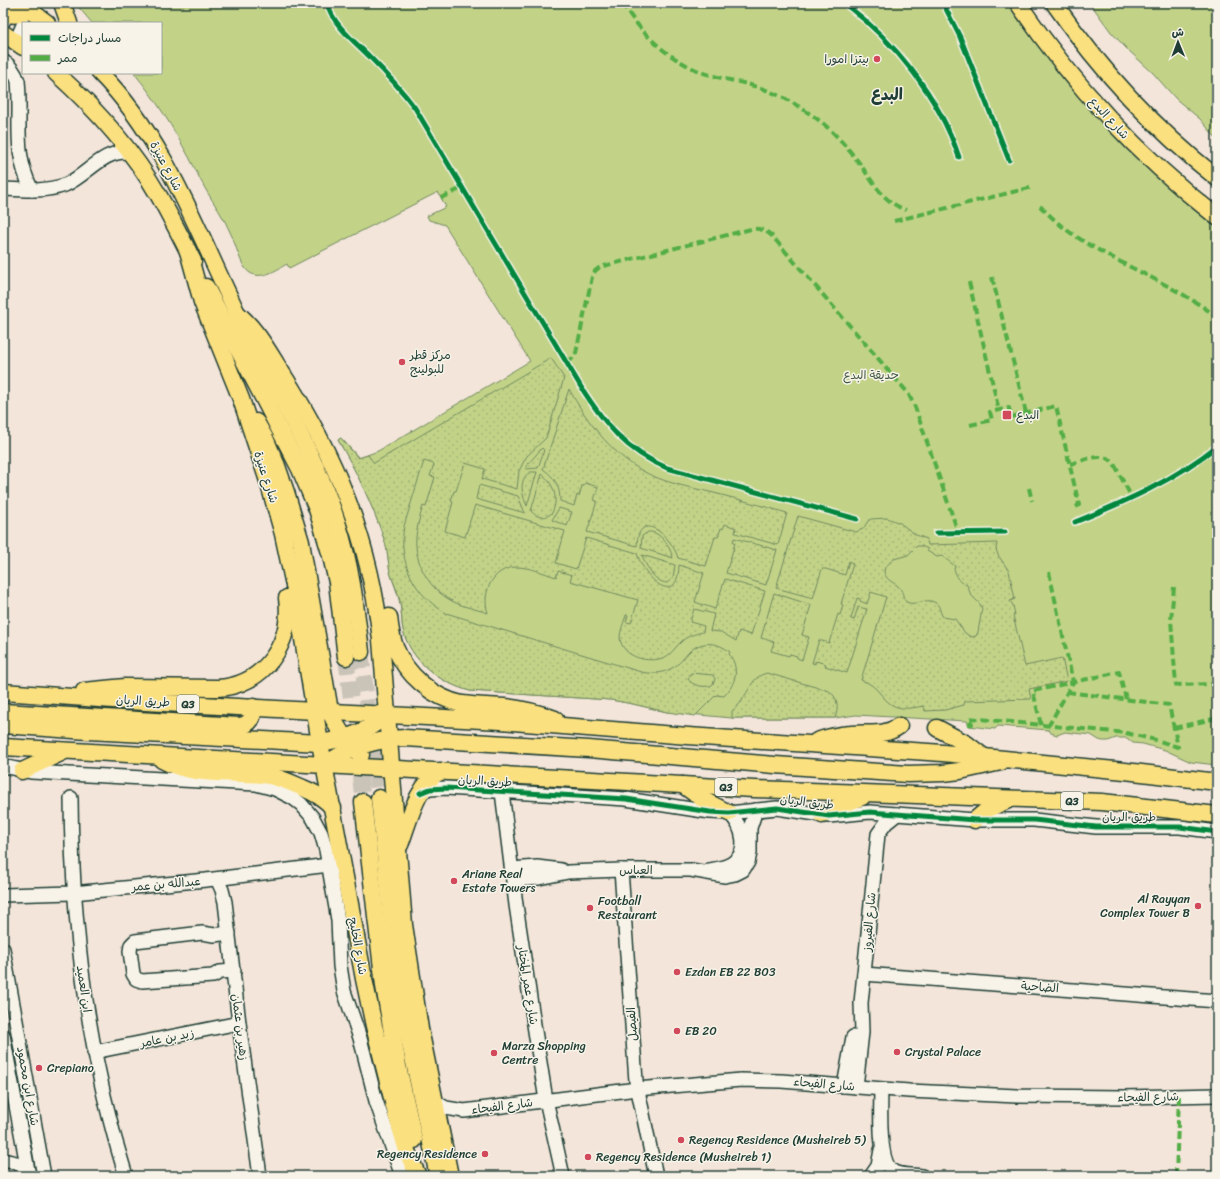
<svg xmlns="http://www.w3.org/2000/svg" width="1220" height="1179" viewBox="0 0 1220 1179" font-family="Sriracha,'Playpen Sans Arabic',sans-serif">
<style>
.green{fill:#c2d388;stroke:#70885e}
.garden{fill:url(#garden-dots);stroke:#70885e;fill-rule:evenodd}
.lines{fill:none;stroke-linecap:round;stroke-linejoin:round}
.major-tunnel{stroke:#c9c3b8;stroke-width:16;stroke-dasharray:16 8;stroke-linecap:butt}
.minor-casing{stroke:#1f3d34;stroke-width:16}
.major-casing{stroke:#1f3d34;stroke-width:19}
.minor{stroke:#f7f3e8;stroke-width:13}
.major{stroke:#fbe080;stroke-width:16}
.quiet{stroke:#52ad45;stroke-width:4;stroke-dasharray:8 4;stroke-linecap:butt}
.cycleway-casing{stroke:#f7f3e8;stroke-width:8}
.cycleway{stroke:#00873e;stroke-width:5}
.poi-dot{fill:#d1495b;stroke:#f7f3e8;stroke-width:1.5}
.labels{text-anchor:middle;stroke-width:3;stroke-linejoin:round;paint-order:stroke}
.shield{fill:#f7f3e8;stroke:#60746a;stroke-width:1}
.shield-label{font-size:11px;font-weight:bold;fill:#1f3d34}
.poi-label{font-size:12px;fill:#1f3d34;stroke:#f7f3e8;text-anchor:start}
.street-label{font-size:12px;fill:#1f3d34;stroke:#f7f3e8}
.park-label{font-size:12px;fill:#405b45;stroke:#f7f3e8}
.district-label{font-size:16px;font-weight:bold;fill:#1f3d34;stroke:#f7f3e8}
</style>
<defs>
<pattern id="garden-dots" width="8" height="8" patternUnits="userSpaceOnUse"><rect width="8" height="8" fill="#c2d388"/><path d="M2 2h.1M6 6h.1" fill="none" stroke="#a6b676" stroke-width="1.8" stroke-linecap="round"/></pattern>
</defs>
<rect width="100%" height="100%" fill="#f3e5d9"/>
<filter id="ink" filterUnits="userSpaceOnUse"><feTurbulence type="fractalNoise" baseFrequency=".025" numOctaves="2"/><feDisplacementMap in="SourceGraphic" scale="8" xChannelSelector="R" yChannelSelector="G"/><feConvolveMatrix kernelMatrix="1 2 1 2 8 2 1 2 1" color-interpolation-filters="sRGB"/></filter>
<g filter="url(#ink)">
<!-- green -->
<g class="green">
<path d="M75 3H1007C1068 91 1133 162 1217 228V765L1191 762 1165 750 1143 744 1133 743 1127 738H1116L1108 741H1103L1099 740 1091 735 1065 732 1057 735 1051 733 1049 730 998 726 995 729 969 726 967 721 856 715 835 718H732L667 712 633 704 611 700 470 691C441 683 414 664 404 634 401 624 402 614 400 604 398 592 393 583 390 572 388 562 388 552 385 542 373 506 357 472 338 440L341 438 359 458 378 451 530 361 445 225 429 220 427 216 446 207 438 192 289 268 287 264C276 270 262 280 250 273 240 267 236 243 230 232 224 217 214 204 206 190 200 180 195 168 189 157 173 128 156 99 134 73H161V23H92Z"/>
<path d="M1090 3H1217V139L1200 119 1176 99 1153 73 1126 48 1111 32Z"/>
</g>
<!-- garden -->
<g class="garden">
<path d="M551 358 564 378 546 438 527 456 524 461 519 471 517 489 482 479 485 469 465 463 456 491H454L451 501 453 502 445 531 465 537 475 505 565 531 556 563 576 569 586 538 637 553C644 579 678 609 679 565L704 573 695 602 715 609 725 579 765 591 751 635 739 631 736 641 721 632 710 631 714 614 694 609 690 622 704 626 703 632C694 634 687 636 681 642 675 647 672 654 665 657 650 664 622 658 620 638 620 631 624 622 626 615H628L626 622 631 623 638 600 570 581 572 575 558 571 556 577C544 573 529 567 516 567 493 568 481 592 488 613 476 609 463 607 452 601 429 589 414 563 416 537 417 526 420 516 423 506L426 507 435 477 430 476 434 464 424 461 404 526C398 562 414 595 446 613L641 672C652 674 662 674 672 668 680 664 684 657 690 651 702 640 718 642 730 652L729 654C740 668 736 684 724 696L716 695 695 716 667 712 633 704 611 700 470 691C441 683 414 664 404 634 401 623 402 612 400 601 398 591 393 582 390 572 388 562 388 552 385 542 373 506 357 472 338 440L341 438 358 458 368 455 374 463ZM691 673 713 675 715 679 713 684 710 686C702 687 693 686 688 679Z"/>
<path d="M569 389C586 420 610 452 641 470 663 483 689 487 714 493 738 499 763 506 787 513L778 545 735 533 736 528 725 524 723 529 721 528 718 537H715L706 566 678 558C672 536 638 507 637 546L587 532 597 501 594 500 598 487 585 483 584 486H582L579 496 577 495 574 506 560 501C560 487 555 477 543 469Z"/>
<path d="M542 448 544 450 538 468 526 469 528 464Z"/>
<path d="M530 472H537L527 506C522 495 518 480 530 472Z"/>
<path d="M542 474C554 484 559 498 552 513 544 519 537 518 531 511Z"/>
<path d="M479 485 518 496 525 513 476 499Z"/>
<path d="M559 508 572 512 567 526 552 520Z"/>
<path d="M798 516 856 532 863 529 868 521 871 519 887 518 900 523 916 535 927 539 928 545 997 543 996 549 998 555 1009 571 1015 599 1010 601 1013 605 1015 615H1013L1025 666 1062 658 1067 681 1029 689 1031 699 965 701 964 705 945 710 925 711 924 706C917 707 909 709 902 708 882 706 882 686 861 680L886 597 871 592 867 604 860 601V599L857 598 851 619 854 620 858 607 867 609 847 673 825 666 826 664 816 661 815 664 812 663 819 640 829 643 838 614 840 615 843 605 841 604 853 564 849 561 845 575 826 569H822L813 598 776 588ZM917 546H921L928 549 927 551 937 557 942 556 955 566 954 569C957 577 959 582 967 585L971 595 980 604 982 609 978 632 976 636 971 637 965 633 955 619 943 617C939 612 941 605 934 602 926 598 917 605 909 603 902 601 904 594 901 590 897 582 887 583 884 572L885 567 894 559 908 555Z"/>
<path d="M648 532C661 531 670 547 673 558L641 548 642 536Z"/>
<path d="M734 538 777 550 766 585 726 573 735 543 733 542Z"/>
<path d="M642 555 675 565 673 578 667 583C654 582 646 566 642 555Z"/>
<path d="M774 593 811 605 802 635 809 637 802 660 797 658V656L790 654 789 656 771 651 774 642 761 638Z"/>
<path d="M767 673 829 691C838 697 839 708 835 718H732V711C737 707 741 703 744 697 751 687 753 676 767 673Z"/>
</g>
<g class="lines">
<!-- major-tunnel -->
<g class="major-tunnel">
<path d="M361 652 379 798"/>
<path d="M346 657 363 802"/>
</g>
<defs>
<g id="minor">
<path d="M3 22 12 3"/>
<path d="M16 41 23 25"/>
<path d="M3 61C11 66 15 72 18 81 22 120 12 152 32 190"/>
<path d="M3 189C23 190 45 192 65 185 88 175 102 150 129 152"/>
<path d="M3 766 31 772 256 784 275 789 293 798 301 804 313 818 321 833 326 850 338 920 340 966 344 991 360 1038 376 1101 402 1176"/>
<path d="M502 792 516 905 535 1031 546 1100 563 1176"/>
<path d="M420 793 430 789 446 788 626 799 710 812 729 813 777 808 829 816 870 812 975 820H1034L1096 827H1180L1217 832"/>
<path d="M71 798C72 927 87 1053 126 1176"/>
<path d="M512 869 537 867 561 870"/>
<path d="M621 870 636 1081 656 1176"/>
<path d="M709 870C716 869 724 868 731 864 751 853 743 826 729 813"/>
<path d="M217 879 222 890 225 902 239 1023 260 1176"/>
<path d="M513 880 539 878 568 872 621 870H691L725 876 735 874 743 870 748 862 750 853V828L756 810"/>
<path d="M3 895 73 893 206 880 329 865"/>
<path d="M229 933 214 935 202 933 135 941 131 945 130 951 133 974 136 979 142 981 213 976 220 972 234 971"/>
<path d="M3 949 44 1176"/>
<path d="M864 974 1217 1001"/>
<path d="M3 1035 29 1176"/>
<path d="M94 1052 239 1023"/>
<path d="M844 1086 853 1037"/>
<path d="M856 1087 862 1032 861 1003 878 834 886 823 897 814"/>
<path d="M881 1089C881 1107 877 1163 894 1172 902 1176 913 1174 922 1176"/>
<path d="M435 1102 446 1108 464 1111 637 1089 741 1080 781 1081 909 1091 1017 1096 1125 1097 1217 1095"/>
<path d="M3 1160 17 1163 28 1171"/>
<path d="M871 1176 878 1166 881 1150"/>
</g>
<g id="major">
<path d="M20 3 47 23"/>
<path d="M62 3 69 23"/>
<path d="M1018 3C1075 87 1137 154 1217 217"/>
<path d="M1054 3C1099 68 1155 129 1217 178"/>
<path d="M3 12C13 17 21 15 30 10"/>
<path d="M3 33 23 47"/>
<path d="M56 73C96 109 132 149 159 196 171 217 182 239 193 261"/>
<path d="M100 73C162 136 193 220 230 298 237 313 243 328 251 342 281 401 317 458 337 522 351 565 356 608 361 652"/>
<path d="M188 251 202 302 241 399 268 481 283 534 295 590 320 743 364 979 374 1026 396 1114 408 1154 418 1176"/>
<path d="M206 287 300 469 317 509 331 556 337 582 346 657"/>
<path d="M237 313C257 330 268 351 282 373 336 457 370 540 381 640L404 925 420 1029 450 1176"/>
<path d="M256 422 265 438 277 466 286 492 301 542 330 711C337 729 346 743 361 755"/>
<path d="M389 617C390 627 392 638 395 647 406 675 433 698 462 704 476 706 491 706 505 707 522 709 539 713 555 719"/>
<path d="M84 691 125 687 217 688C264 686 293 643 287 598"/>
<path d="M3 692 127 701 501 721 688 736 943 753 1125 771 1217 782"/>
<path d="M3 712 239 726C250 725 254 718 253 707"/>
<path d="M3 725 88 731 320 743C346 739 367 732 387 715"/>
<path d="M937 728 967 744 984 757"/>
<path d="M817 741C828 737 839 735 851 734 868 732 884 737 899 726"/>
<path d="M3 747 754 789 1102 802 1217 815"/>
<path d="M162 760C193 777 227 772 262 775 276 776 289 782 303 788 315 793 325 798 333 808"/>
<path d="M325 765C349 747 375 739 405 738L589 749 775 765 908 774 943 773 960 771 1001 762"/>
<path d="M22 771 63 752"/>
<path d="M683 785 705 801 729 813"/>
<path d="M379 798 398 977 405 1019 438 1176"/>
<path d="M363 802 384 986 398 1066 414 1140"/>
<path d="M822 815 841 805 862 797"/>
<path d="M975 820 988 809 1008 800"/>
<path d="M400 845C409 821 417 784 441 771"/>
</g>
</defs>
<!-- minor casing -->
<use href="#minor" class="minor-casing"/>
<!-- major casing -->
<use href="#major" class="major-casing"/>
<!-- minor -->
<use href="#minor" class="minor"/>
<!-- major -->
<use href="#major" class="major"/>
<!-- quiet -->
<g class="quiet">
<path d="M622 3C642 35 668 59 704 73 721 79 739 81 757 87 777 93 796 104 813 116 830 127 847 147 860 164 873 182 883 202 906 210"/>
<path d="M441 198 462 188"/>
<path d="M1040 206C1052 218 1065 230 1080 239 1124 267 1175 285 1217 317"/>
<path d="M894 221 1033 187"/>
<path d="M992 277 1026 413"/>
<path d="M969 282 999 411"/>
<path d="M568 364 576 353 592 277 595 271 600 267 751 229C759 228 766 230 772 236L908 393 915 407 958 532"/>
<path d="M970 425 992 420 990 412 1009 408 1011 417 1056 406 1079 505 1076 507"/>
<path d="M1070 464C1082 461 1103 451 1113 462L1132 498"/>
<path d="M1029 488 1032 501"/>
<path d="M1049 572 1073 682 1049 725"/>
<path d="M1174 587 1171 620 1176 685 1217 684"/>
<path d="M968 724H972L969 718 1126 733 1156 740 1178 747 1169 705 1068 692"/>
<path d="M1041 725 1033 691 1119 672 1126 699"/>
<path d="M1174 728 1217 718"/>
<path d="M1176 1176 1179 1096"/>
</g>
<defs>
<g id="cycleway">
<path d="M327 3C333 25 354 41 369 56 386 73 401 89 415 108L581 387C604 423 626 451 667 468L857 519"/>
<path d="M844 3C895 42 938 95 959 157"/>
<path d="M943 3 960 37 1009 160"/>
<path d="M1075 522C1125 502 1175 480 1217 446"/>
<path d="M936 533 1005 532"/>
<path d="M420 793 430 789 446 788 626 799 710 812 729 813 777 808 829 816 870 812 975 820H1034L1096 827H1180L1217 832"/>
</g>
</defs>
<!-- cycleway casing -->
<use href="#cycleway" class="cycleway-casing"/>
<!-- cycleway -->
<use href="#cycleway" class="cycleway"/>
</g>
</g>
<!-- markers -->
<g class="poi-dot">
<circle cx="877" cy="59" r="4"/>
<circle cx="402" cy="362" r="4"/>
<rect x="1002" y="410" width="10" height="10" rx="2"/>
<circle cx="454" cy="881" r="4"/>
<circle cx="1198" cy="906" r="4"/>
<circle cx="590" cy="908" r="4"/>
<circle cx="677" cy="972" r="4"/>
<circle cx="677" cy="1031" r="4"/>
<circle cx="897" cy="1052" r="4"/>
<circle cx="494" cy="1053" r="4"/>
<circle cx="39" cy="1068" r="4"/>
<circle cx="681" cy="1140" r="4"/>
<circle cx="485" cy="1154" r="4"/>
<circle cx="588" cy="1157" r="4"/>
</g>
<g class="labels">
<!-- shield labels -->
<g class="shield">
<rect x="177" y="695" width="22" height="18" rx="3"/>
<rect x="715" y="778" width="22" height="18" rx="3"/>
<rect x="1061" y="792" width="22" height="18" rx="3"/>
</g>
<g class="shield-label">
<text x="188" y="708">Q3</text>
<text x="726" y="791">Q3</text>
<text x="1072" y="805">Q3</text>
</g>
<!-- poi labels -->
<g class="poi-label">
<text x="869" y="63" text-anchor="end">بيتزا امورا</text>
<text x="410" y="359">مركز قطر<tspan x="410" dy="14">للبولينج</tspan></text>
<text x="1016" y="419">البدع</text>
<text x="462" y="878">Ariane Real<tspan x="462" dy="14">Estate Towers</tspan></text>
<text x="1190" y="903" text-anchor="end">Al Rayyan<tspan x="1190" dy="14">Complex Tower B</tspan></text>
<text x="598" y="905">Football<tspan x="598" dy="14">Restaurant</tspan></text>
<text x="685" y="976">Ezdan EB 22 B03</text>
<text x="685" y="1035">EB 20</text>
<text x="502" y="1050">Marza Shopping<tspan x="502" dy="14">Centre</tspan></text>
<text x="905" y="1056">Crystal Palace</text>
<text x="47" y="1072">Crepiano</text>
<text x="689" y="1144">Regency Residence (Musheireb 5)</text>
<text x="477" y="1158" text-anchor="end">Regency Residence</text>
<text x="596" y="1161">Regency Residence (Musheireb 1)</text>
</g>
<!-- street labels -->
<g class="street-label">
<text transform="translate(1109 118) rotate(47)" y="4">شارع البدع</text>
<text transform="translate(166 166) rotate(62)" y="4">شارع عنيزة</text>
<text transform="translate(266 477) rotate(72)" y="4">شارع عنيزة</text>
<text transform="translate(143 701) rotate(3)" y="4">طريق الريان</text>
<text transform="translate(485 781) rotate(3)" y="4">طريق الريان</text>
<text transform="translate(807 802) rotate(7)" y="4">طريق الريان</text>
<text x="1129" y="821">طريق الريان</text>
<text x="636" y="874">العباس</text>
<text transform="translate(166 884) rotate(-5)" y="4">عبدالله بن عمر</text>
<text transform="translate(869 922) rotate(-85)" y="4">شارع الفيروز</text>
<text transform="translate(358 946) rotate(80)" y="4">شارع الخليج</text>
<text transform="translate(528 985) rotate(81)" y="4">شارع عمر المختار</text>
<text transform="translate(1040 987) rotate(4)" y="4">الضاحية</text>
<text transform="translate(84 989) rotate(82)" y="4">ابن العميد</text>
<text transform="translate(632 1024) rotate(-94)" y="4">الفيصل</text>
<text transform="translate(240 1027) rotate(83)" y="4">زهير بن عثمان</text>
<text transform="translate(167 1038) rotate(-11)" y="4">زيد بن عامر</text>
<text transform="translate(824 1084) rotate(5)" y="4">شارع الفيحاء</text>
<text transform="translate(28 1086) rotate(80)" y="4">شارع ابن محمود</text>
<text transform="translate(1148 1097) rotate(-1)" y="4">شارع الفيحاء</text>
<text transform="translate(502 1106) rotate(-7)" y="4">شارع الفيحاء</text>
</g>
<!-- park labels -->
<g class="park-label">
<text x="871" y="379">حديقة البدع</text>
</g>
<!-- district labels -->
<g class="district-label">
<text x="887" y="100">البدع</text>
</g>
</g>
<!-- margin -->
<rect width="1220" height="1179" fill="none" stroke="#f7f3e8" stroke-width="16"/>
<rect x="8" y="8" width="1204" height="1163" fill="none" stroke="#1f3d34" stroke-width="1.5" filter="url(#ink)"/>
<!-- legend -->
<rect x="22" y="22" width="140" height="52" fill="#f7f3e8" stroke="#a1aaa0"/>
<rect x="30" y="35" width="20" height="6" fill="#00873e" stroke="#a1aaa0"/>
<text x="58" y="42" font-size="12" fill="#1f3d34">مسار دراجات</text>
<rect x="30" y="55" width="20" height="6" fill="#52ad45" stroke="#a1aaa0"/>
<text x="58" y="62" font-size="12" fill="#1f3d34">ممر</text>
<!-- north arrow -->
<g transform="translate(1178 42) rotate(359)" stroke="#f7f3e8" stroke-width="3" paint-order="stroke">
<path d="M0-3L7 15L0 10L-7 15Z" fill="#1f3d34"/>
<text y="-6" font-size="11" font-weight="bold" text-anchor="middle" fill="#1f3d34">ش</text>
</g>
</svg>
